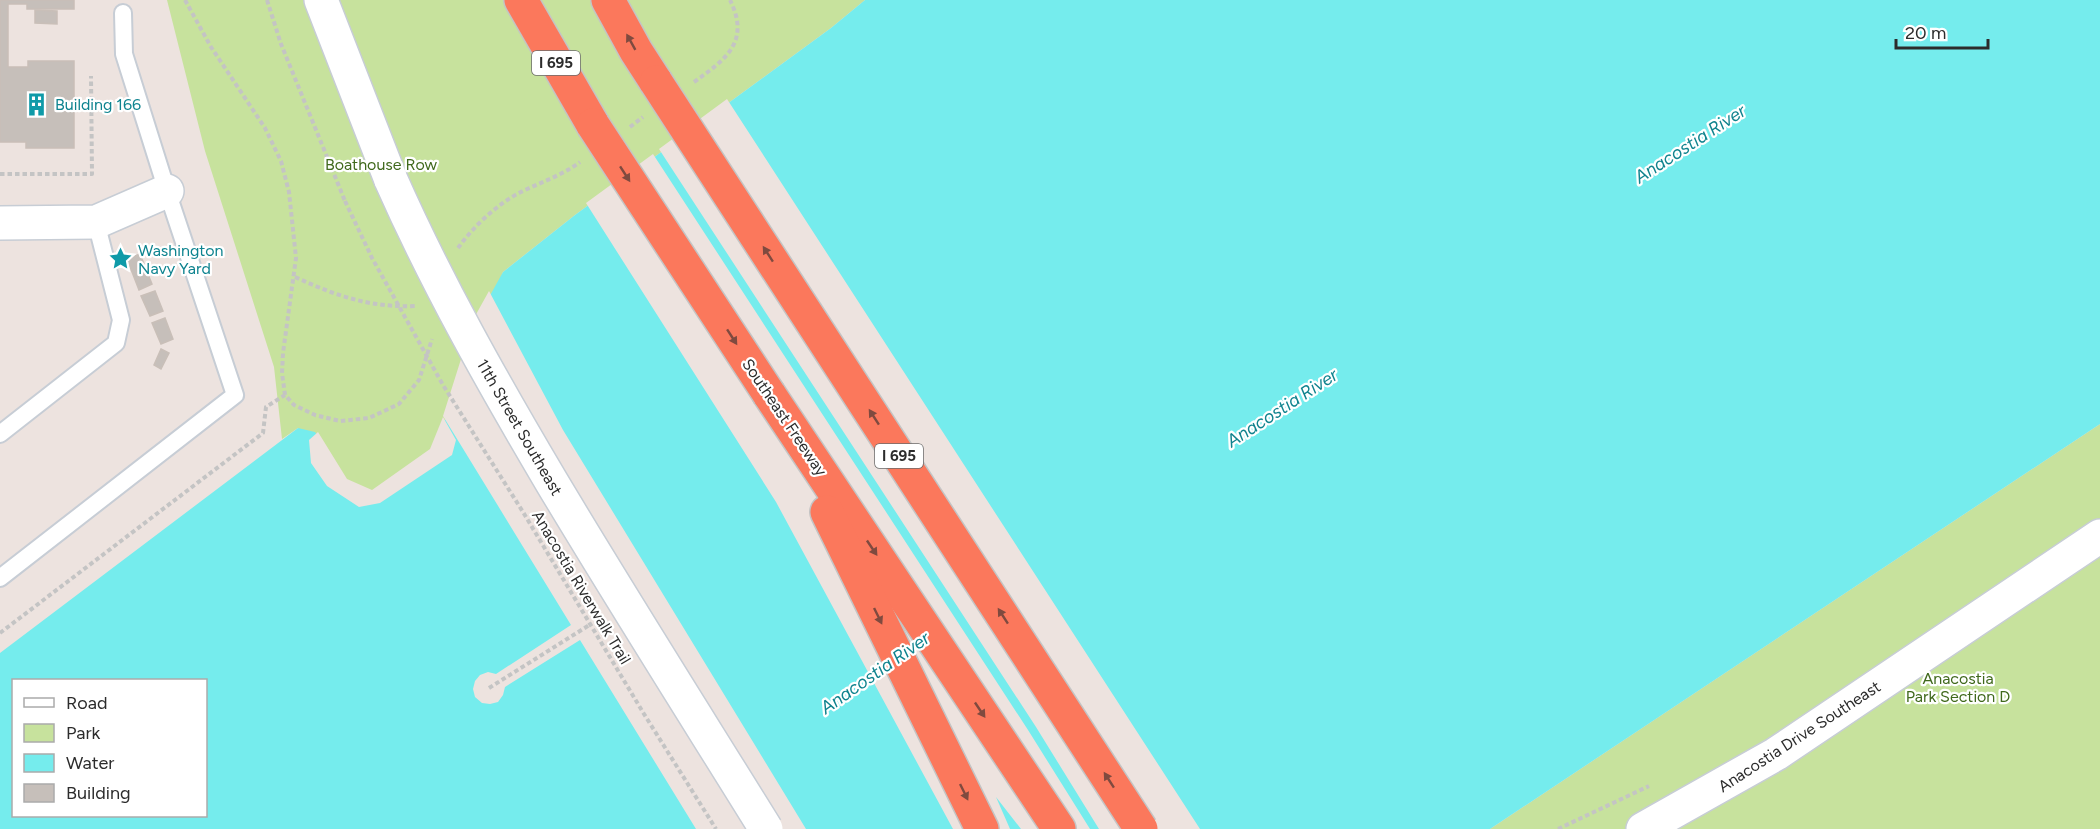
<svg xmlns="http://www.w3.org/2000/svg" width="2100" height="829" viewBox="0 0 2100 829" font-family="Figtree,sans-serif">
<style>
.green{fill:#c7e29d}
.water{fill:#75eced;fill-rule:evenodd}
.pier{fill:#ede3df}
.building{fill:#c6bfba;stroke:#c9bfb8;stroke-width:1.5}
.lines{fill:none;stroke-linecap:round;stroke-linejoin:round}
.lane-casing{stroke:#c7cdd5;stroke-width:20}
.street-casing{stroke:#c7cdd5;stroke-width:36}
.secondary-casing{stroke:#c7cdd5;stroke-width:36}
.highway-casing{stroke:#c4c4c4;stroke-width:36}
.path{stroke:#c4c4c4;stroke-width:4;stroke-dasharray:4.5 3;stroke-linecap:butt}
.lane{stroke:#fff;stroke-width:16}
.street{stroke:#fff;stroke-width:33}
.secondary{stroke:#fff;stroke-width:33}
.highway{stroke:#fb785c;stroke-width:33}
.secondary-bridge-casing{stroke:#c7cdd5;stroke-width:36;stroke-linecap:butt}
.highway-bridge-casing{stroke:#c4c4c4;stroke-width:36;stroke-linecap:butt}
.path-bridge{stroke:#c4c4c4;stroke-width:4;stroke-dasharray:4.5 3;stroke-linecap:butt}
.secondary-bridge{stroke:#fff;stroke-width:33}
.highway-bridge{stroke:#fb785c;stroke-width:33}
.oneway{fill:#7f4a3f}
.labels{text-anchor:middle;stroke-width:4.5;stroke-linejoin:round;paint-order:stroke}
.shield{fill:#fff;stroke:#6b6b6b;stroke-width:1.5}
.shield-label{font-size:15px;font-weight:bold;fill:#2c2c2c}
.culture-label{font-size:16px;fill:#0d838f;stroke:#fff;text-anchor:start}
.park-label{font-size:16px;fill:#40691c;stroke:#fff}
.street-label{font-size:16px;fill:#2c2c2c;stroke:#fff}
.water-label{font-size:18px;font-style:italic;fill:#10838e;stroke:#fff}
</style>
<rect width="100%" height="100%" fill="#ede3df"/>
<!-- green -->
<g class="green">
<path d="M167 0H865L831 28 575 215 503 272 433 451 372 493 345 482 298 428 282 439 274 367 205 151Z"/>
<path d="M2100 424V829H1490L2094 428Z"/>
</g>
<!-- water -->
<path class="water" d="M865 0H2100V424L1490 829H0V653L298 428 315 432 345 482 372 493 433 451 450 407 477 319 503 272 575 215 831 28ZM14 680H206V816H14Z"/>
<!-- pier -->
<g class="pier">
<path d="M727 99 1200 829H1099L1036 727 659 149Z"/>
<path d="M653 154 1028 730 1090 829H1021L996 797 1010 829H953L776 502 586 203Z"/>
<path d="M489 291 563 430 806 829H696L580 640 505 687 503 695 498 702 490 704 482 703 475 697 473 689 475 681 480 675 488 672 496 674 571 625 443 416 474 318Z"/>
<path d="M443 417 456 440 452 455 380 503 359 507 327 486 311 463 309 440 318 432 347 479 372 490 430 449Z"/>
</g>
<!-- building -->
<g class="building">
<path d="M0 0H74V9H27V4H8V67H28V61H74V148H26V142H0Z"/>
<path d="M35 10 57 11V24L35 23Z"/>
<path d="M140 254 152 284 139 290 127 259Z"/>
<path d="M155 291 163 311 150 316 141 296Z"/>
<path d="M165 318 173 339 161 344 152 323Z"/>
<path d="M161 349 169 353 161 369 154 365Z"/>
</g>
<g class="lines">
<defs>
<g id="lane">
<path d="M0 434 116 343 121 320 96 222"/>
<path d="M0 578 235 395 167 191 124 54 123 13"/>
</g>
<path id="street" d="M0 223 96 222 167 191"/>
<g id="secondary">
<path d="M321 0 391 180"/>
<path d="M1643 829 1776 754 2100 536"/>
</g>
<g id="highway">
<path d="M521 0 593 125"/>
<path d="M608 0 636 51 656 82"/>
<path d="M769 394 1059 829"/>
<path d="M827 512 982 829"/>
</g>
</defs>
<!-- lane casing -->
<use href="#lane" class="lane-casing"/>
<!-- street casing -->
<use href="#street" class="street-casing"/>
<!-- secondary casing -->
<use href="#secondary" class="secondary-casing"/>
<!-- highway casing -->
<use href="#highway" class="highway-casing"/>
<!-- path -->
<g class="path">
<path d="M185 0 211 47 265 128 281 161 289 192 296 258 283 353 282 373 285 395 294 405 315 415 340 421 369 418 399 404 419 380 432 339"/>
<path d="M267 0 281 44 345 201"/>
<path d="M694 82C725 60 751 42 730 0"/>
<path d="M630 127 643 117"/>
<path d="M0 174H92L91 76"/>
<path d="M458 248C473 227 497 204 521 192 541 182 561 176 580 162"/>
<path d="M295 277C337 296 370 308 417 306"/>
<path d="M0 633 263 433 266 407 285 395"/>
<path d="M489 688 591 624"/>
<path d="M1558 829 1649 786"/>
</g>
<!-- lane -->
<use href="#lane" class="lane"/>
<!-- street -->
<use href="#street" class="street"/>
<!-- secondary -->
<use href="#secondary" class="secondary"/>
<!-- highway -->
<use href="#highway" class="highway"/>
<defs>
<path id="secondary-bridge" d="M391 180C437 284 493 383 551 481 621 598 694 713 766 829"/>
<g id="highway-bridge">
<path d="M656 82 1141 829"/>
<path d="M593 125 769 394"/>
</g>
</defs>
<!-- secondary-bridge casing -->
<use href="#secondary-bridge" class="secondary-bridge-casing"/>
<!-- highway-bridge casing -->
<use href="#highway-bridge" class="highway-bridge-casing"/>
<!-- path-bridge -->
<path class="path-bridge" d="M345 201 372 258 443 385 523 512 644 714 716 829"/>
<!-- secondary-bridge -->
<use href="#secondary-bridge" class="secondary-bridge"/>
<!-- highway-bridge -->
<use href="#highway-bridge" class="highway-bridge"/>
</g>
<!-- one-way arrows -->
<defs><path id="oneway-solid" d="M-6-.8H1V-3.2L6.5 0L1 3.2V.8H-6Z" transform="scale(1.5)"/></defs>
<g class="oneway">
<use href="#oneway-solid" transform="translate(631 42) rotate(-119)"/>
<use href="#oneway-solid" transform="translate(625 174) rotate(57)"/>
<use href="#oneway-solid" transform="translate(768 254) rotate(-123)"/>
<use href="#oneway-solid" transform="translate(732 337) rotate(57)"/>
<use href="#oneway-solid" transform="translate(874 417) rotate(-123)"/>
<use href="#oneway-solid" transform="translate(872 548) rotate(56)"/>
<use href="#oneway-solid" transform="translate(878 616) rotate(64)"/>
<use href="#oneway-solid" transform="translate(1003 616) rotate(-123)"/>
<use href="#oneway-solid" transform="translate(980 710) rotate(56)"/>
<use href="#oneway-solid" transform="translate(1109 780) rotate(-123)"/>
<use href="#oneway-solid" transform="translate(964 792) rotate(64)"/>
</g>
<!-- icons -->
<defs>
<symbol id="building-bare" viewBox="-9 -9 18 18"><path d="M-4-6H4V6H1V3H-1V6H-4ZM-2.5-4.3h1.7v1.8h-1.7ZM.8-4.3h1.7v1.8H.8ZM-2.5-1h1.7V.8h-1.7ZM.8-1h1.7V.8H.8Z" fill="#0f9aa8" stroke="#fff" stroke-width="2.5" paint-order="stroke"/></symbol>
<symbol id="sight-bare" viewBox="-9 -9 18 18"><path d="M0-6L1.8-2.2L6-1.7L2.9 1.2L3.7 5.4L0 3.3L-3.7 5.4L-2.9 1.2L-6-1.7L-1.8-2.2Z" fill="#0f9aa8" stroke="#fff" stroke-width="2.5" paint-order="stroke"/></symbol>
</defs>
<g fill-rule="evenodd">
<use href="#building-bare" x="20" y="88" width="33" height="33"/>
<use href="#sight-bare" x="104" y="242" width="33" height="33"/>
</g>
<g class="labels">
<!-- shield labels -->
<g class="shield">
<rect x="532" y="51" width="48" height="24" rx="4.5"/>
<rect x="875" y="444" width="48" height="24" rx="4.5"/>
</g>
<g class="shield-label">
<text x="556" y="68">I 695</text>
<text x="899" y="461">I 695</text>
</g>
<!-- culture labels -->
<g class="culture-label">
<text x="55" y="110">Building 166</text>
<text x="138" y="256">Washington<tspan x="138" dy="18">Navy Yard</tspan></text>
</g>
<!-- park labels -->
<g class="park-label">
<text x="381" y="170">Boathouse Row</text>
<text x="1958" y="684">Anacostia<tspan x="1958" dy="18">Park Section D</tspan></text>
</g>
<!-- street labels -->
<g class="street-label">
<text transform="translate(785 417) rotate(56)" y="6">Southeast Freeway</text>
<text transform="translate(520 427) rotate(60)" y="6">11th Street Southeast</text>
<text transform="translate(582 587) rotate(59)" y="6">Anacostia Riverwalk Trail</text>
<text transform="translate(1799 736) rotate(-33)" y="6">Anacostia Drive Southeast</text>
</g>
<!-- water labels -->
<g class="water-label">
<text transform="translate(1690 144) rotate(-33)" y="6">Anacostia River</text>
<text transform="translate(1282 408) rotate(-33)" y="6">Anacostia River</text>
<text transform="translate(875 673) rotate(-35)" y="6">Anacostia River</text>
</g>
</g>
<!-- legend -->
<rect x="12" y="679" width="195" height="138" fill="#ffffff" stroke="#ababab" stroke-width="1.5"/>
<rect x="24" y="698" width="30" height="9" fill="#ffffff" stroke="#ababab" stroke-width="1.5"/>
<text x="66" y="709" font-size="18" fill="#2c2c2c">Road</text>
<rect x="24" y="724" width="30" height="18" fill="#c7e29d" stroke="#ababab" stroke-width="1.5"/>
<text x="66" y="739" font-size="18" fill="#2c2c2c">Park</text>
<rect x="24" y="754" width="30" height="18" fill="#75eced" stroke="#ababab" stroke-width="1.5"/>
<text x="66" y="769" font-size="18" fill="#2c2c2c">Water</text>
<rect x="24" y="784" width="30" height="18" fill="#c6bfba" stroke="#ababab" stroke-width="1.5"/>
<text x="66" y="799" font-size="18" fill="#2c2c2c">Building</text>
<!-- scale -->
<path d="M1896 39v9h92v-9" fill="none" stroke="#2c2c2c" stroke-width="3"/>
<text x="1905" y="39" font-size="18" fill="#2c2c2c" stroke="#ffffff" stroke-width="4.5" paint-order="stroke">20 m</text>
</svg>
